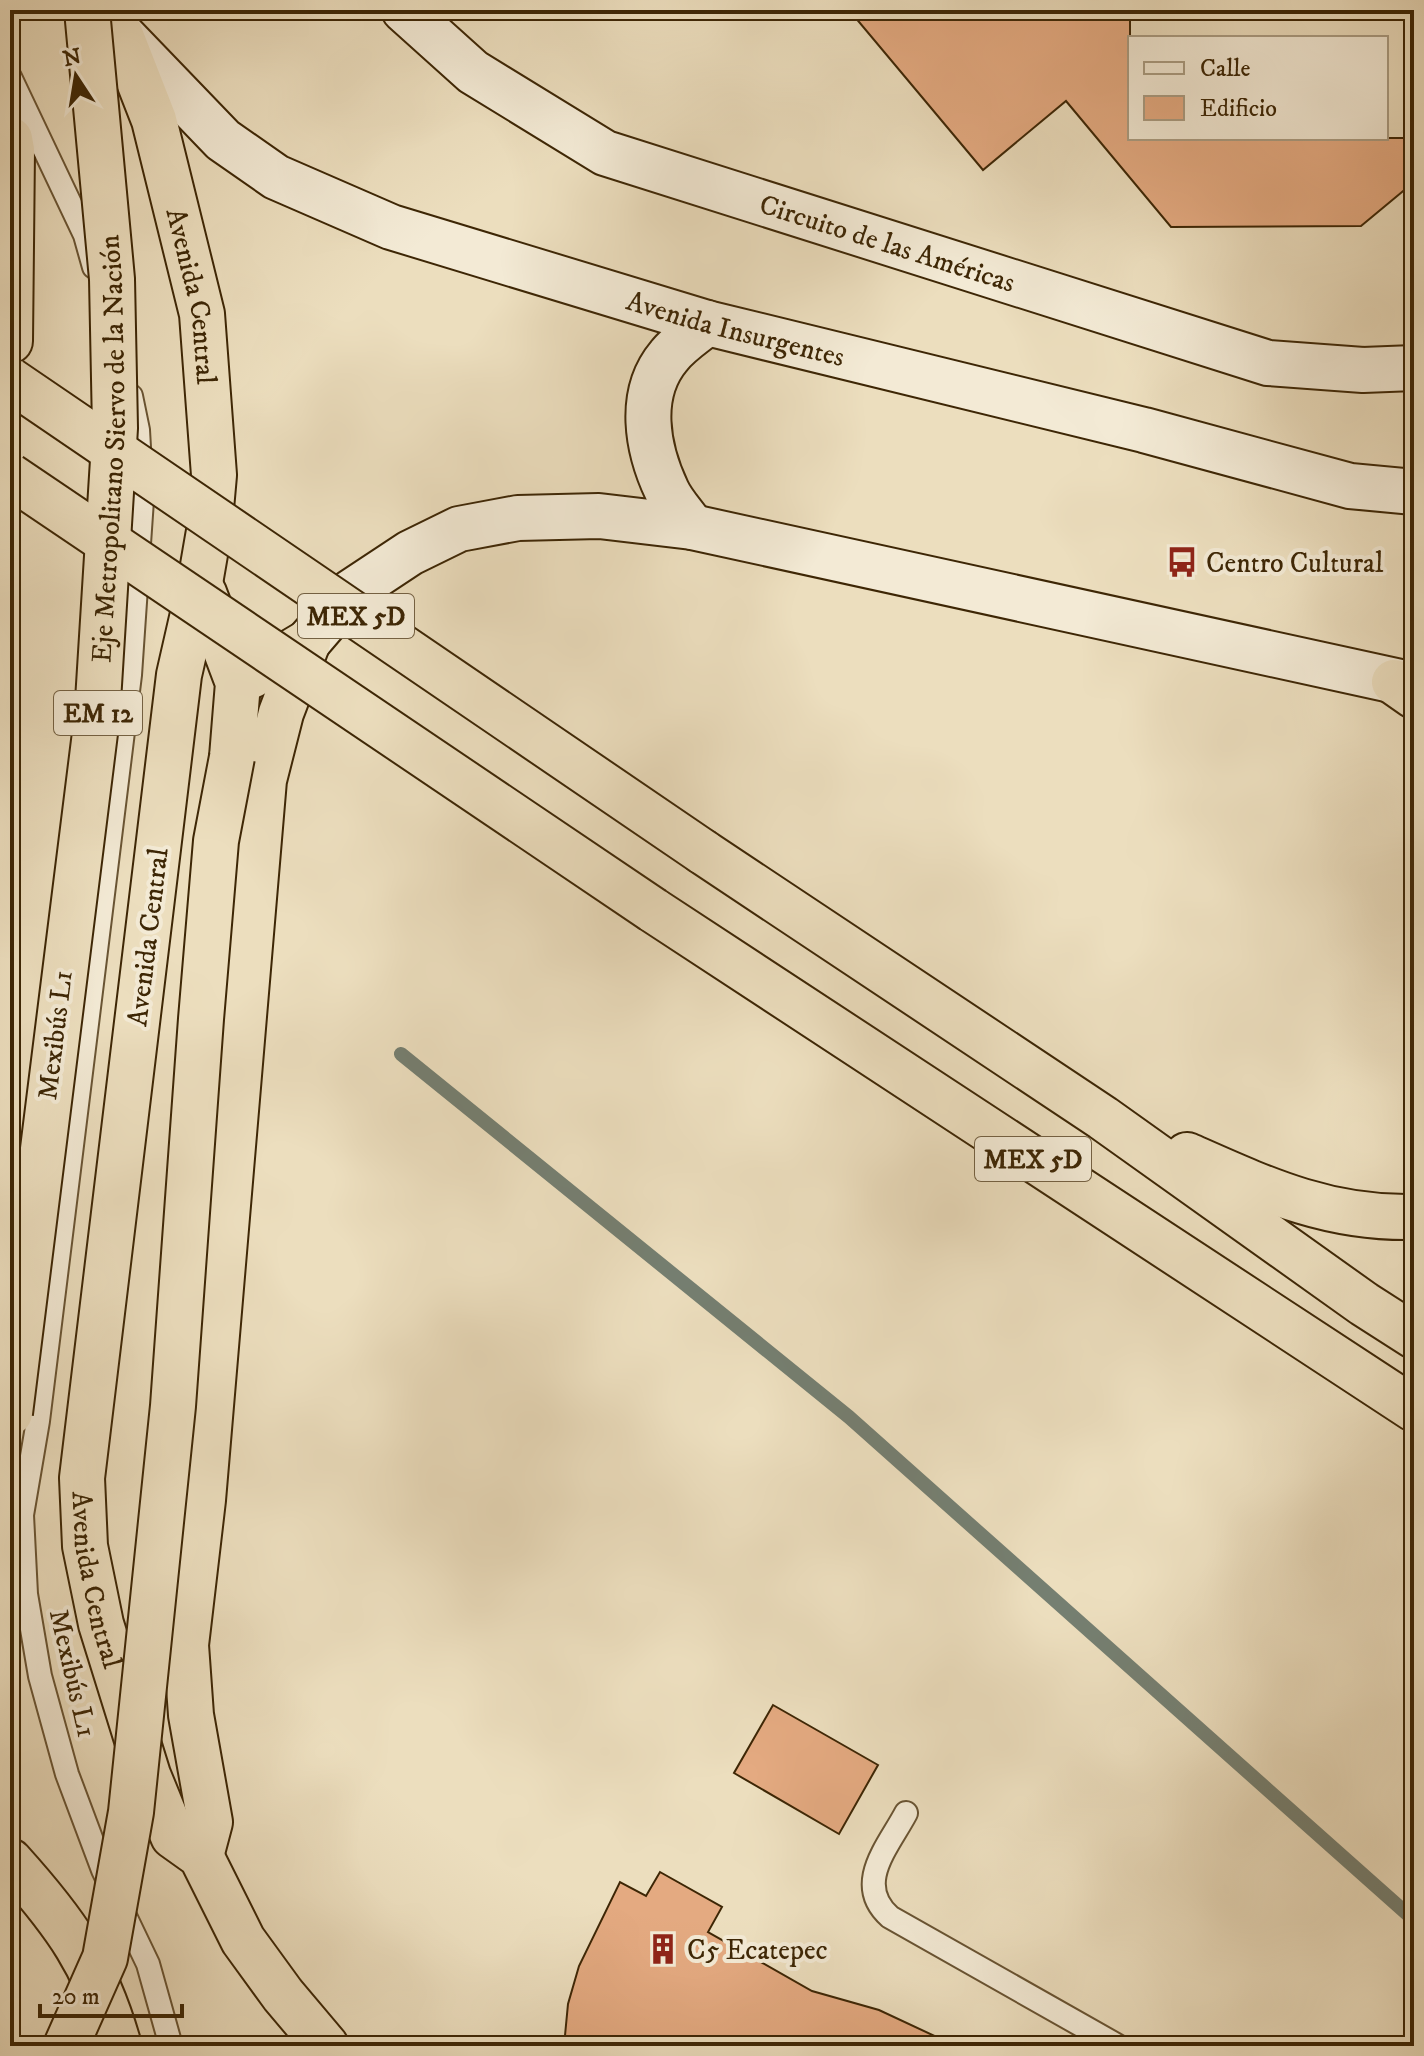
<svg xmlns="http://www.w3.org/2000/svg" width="1424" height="2056" viewBox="0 0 1424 2056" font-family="'IM FELL DW Pica',serif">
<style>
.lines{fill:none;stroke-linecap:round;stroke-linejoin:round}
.stream{stroke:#757f71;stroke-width:14}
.building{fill:#e4aa81;stroke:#3d2605;stroke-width:2}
.service-casing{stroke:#695433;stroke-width:26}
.secondary-casing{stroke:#3d2605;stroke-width:48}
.trunk-casing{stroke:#3d2605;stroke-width:48}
.motorway-casing{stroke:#3d2605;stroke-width:48}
.service{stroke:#f3ead5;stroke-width:22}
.secondary{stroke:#f3ead5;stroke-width:44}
.trunk{stroke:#ecdebe;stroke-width:44}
.motorway{stroke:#ecdebe;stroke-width:44}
.motorway-bridge-casing{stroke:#3d2605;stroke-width:48;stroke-linecap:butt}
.motorway-bridge{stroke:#ecdebe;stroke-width:44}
.labels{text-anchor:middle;stroke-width:8;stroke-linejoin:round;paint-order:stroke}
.shield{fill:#f3ead5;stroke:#746143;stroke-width:2}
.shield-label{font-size:26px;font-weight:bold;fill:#3d2605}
.street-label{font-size:28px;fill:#3d2605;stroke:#f3ead5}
.poi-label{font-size:28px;fill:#3d2605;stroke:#f3ead5;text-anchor:start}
</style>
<rect width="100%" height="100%" fill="#ecdebe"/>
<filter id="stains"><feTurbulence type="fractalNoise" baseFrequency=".0025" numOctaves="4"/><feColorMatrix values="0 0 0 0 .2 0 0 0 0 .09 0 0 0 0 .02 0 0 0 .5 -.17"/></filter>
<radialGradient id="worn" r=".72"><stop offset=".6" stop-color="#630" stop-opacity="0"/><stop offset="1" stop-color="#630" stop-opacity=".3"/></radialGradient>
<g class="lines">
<!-- stream -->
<path class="stream" d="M401 1054 849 1417 1414 1920"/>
</g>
<!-- building -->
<g class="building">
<path d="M849 10H1130V138H1414V182L1361 226 1171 227 1066 101 983 170Z"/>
<path d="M773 1705 878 1765 839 1834 734 1773Z"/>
<path d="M660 1872 722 1907 708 1932 812 1991 879 2010 956 2046H564L568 2004 579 1966 620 1882 646 1896Z"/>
</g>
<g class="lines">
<defs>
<g id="service">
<path d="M10 77 85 235 94 267"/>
<path d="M131 396 138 430 142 500 130 675 38 1421 22 1515 26 1594 40 1676 67 1774 103 1870 148 1964 171 2046"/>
<path d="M906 1813C888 1847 853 1884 890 1917L1118 2046"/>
</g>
<g id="secondary">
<path id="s1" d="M404 10 473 72 605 153 1268 363 1363 370 1414 368"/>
<path id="s2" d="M120 33 223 140 276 177 391 227 707 323 1144 430 1350 486 1414 492"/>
<path d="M692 527C684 515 673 504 667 491 647 449 637 394 669 356 679 343 695 333 707 323"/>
<path d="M308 642 351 592 410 553 459 529 518 518 599 516 692 527 1414 685"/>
</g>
<g id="trunk">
<path id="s3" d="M104 10 120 33 154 120 202 314 214 475 209 531 200 583 179 675 82 1478 85 1546 101 1624 148 1775 173 1836 201 1856 243 1940 283 1995 326 2046"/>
<path d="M201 1856 210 1822 191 1715 186 1645 203 1500 264 780 281 713 308 642"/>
<path d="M10 1861C66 1923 96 1965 119 2046"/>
</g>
<g id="motorway">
<path d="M10 139 12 150 10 341"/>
<path d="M204 593 238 683 232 757"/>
<path d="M251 676 308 642"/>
<path d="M1394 682 1414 696"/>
<path d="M703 852 1103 1118 1364 1304 1414 1336"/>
<path d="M653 910 1414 1409"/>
<path d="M1187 1155C1264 1189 1327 1219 1414 1217"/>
</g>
</defs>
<!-- service casing -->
<use href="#service" class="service-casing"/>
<!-- secondary casing -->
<use href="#secondary" class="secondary-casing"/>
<!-- trunk casing -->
<use href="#trunk" class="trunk-casing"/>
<!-- motorway casing -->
<use href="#motorway" class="motorway-casing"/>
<!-- service -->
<use href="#service" class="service"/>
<!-- secondary -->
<use href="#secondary" class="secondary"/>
<!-- trunk -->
<use href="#trunk" class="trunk"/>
<!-- motorway -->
<use href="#motorway" class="motorway"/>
<defs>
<g id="motorway-bridge">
<path d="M10 380 703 852"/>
<path d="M10 476 653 910"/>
<path id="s4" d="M10 1413 97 717 115 428 112 279 87 10"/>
<path d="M66 2046 105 1958 131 1812 173 1406 201 1019 216 841 232 757"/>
</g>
</defs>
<!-- motorway-bridge casing -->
<use href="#motorway-bridge" class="motorway-bridge-casing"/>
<!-- motorway-bridge -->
<use href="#motorway-bridge" class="motorway-bridge"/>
</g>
<!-- icons -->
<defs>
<symbol id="bus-bare" viewBox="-9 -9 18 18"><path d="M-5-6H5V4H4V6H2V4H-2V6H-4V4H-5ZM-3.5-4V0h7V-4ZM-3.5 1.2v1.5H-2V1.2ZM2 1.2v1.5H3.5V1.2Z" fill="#8f2418" stroke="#f3ead5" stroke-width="2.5" paint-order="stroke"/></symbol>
<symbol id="building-bare" viewBox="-9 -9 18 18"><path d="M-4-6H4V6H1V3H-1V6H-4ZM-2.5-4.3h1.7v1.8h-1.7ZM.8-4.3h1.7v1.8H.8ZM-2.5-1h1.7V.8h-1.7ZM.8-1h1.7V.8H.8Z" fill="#8f2418" stroke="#f3ead5" stroke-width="2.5" paint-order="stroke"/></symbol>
</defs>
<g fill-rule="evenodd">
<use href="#bus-bare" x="1160" y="540" width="44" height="44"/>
<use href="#building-bare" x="641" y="1927" width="44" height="44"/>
</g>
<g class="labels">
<!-- shield labels -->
<g class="shield">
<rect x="298" y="594" width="116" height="44" rx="6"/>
<rect x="54" y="691" width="88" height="44" rx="6"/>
<rect x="975" y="1137" width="116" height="44" rx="6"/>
</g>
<g class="shield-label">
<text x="356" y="625">MEX 5D</text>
<text x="98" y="722">EM 12</text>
<text x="1033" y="1168">MEX 5D</text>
</g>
<!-- street labels -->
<g class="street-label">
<text dy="10" stroke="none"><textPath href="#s1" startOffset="544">Circuito de las Américas</textPath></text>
<text dy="10" stroke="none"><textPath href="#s3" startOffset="302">Avenida Central</textPath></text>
<text dy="10" stroke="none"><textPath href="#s2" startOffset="698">Avenida Insurgentes</textPath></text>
<text dy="10" stroke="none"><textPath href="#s4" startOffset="970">Eje Metropolitano Siervo de la Nación</textPath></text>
<text transform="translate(147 937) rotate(-83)" y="10">Avenida Central</text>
<text transform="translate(54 1035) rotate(-83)" y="10">Mexibús L1</text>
<text dy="10" stroke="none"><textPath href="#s3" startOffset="1598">Avenida Central</textPath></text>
<text transform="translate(74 1673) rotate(77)" y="10">Mexibús L1</text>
</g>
<!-- poi labels -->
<g class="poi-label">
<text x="1206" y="572">Centro Cultural</text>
<text x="687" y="1959">C5 Ecatepec</text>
</g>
</g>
<!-- margin -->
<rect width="1424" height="2056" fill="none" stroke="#ecdebe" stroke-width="40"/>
<rect x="12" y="12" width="1400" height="2032" fill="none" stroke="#3d2605" stroke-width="4"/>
<rect x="20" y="20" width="1384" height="2016" fill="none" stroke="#3d2605" stroke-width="2"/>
<!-- legend -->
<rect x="1128" y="36" width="260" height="104" fill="#f3ead5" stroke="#aa9c82" stroke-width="2"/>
<rect x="1144" y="62" width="40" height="12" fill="#f3ead5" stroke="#aa9c82" stroke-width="2"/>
<text x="1200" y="76" font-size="24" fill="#3d2605">Calle</text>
<rect x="1144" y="96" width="40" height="24" fill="#e4aa81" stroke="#aa9c82" stroke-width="2"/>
<text x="1200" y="116" font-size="24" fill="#3d2605">Edificio</text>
<!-- north arrow -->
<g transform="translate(76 76) rotate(348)" stroke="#f3ead5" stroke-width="6" paint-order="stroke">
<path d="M0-6L14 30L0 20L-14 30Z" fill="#3d2605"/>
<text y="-12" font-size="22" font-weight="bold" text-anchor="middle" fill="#3d2605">N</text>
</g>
<!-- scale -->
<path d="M40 2004v12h142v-12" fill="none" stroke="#3d2605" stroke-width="4"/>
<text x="52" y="2004" font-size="24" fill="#3d2605" stroke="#f3ead5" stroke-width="6" paint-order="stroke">20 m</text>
<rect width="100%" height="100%" filter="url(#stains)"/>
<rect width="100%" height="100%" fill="url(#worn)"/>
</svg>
